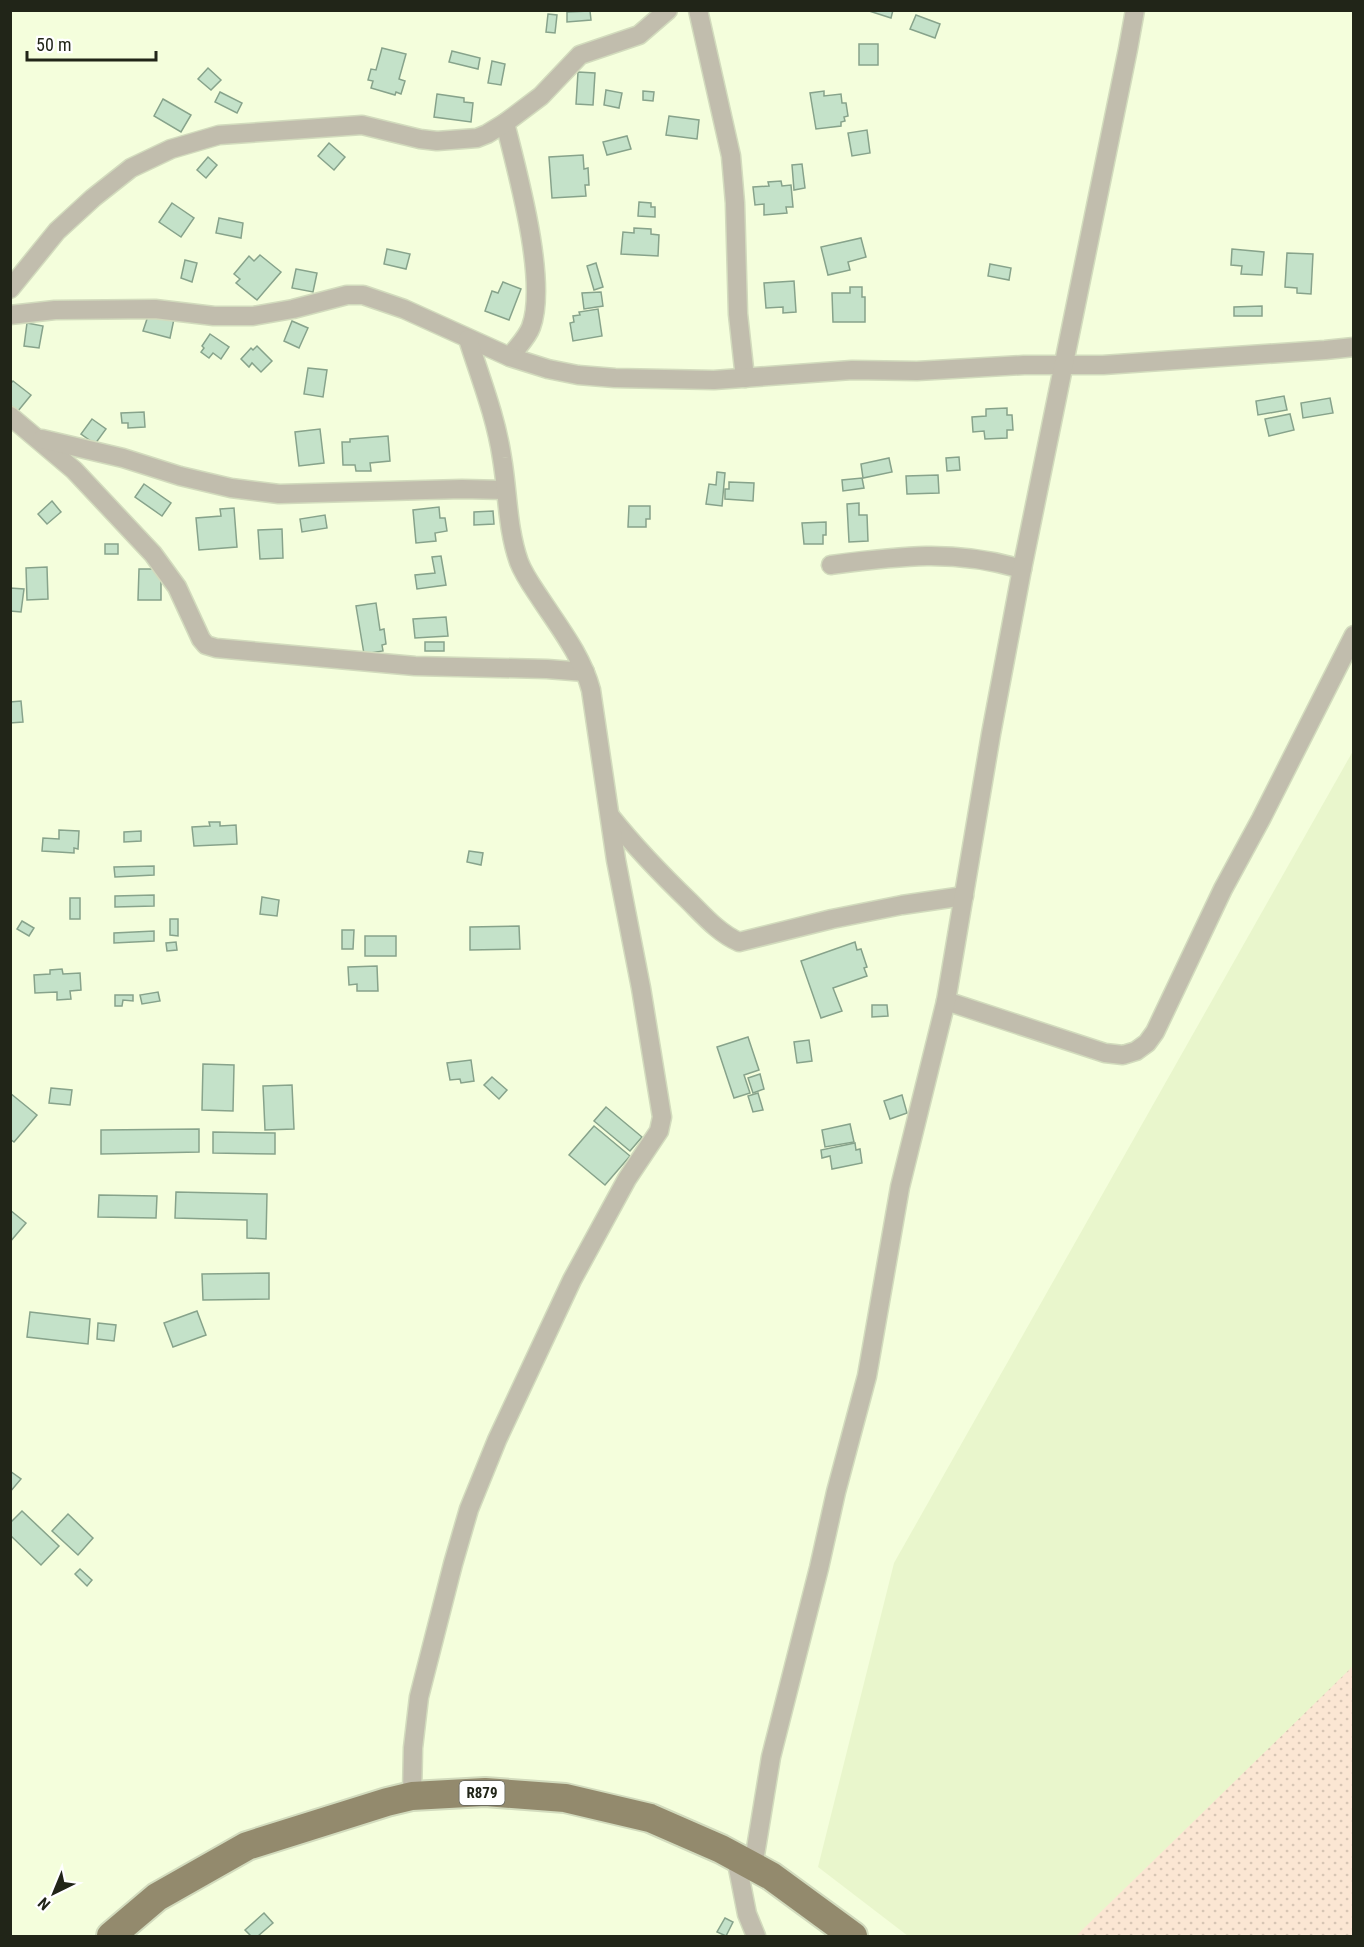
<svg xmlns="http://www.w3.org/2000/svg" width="1364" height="1947" viewBox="0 0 1364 1947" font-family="'Roboto Condensed',sans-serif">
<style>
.built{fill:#e9f6cc}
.grass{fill:url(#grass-dots)}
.building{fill:#c4e2c9;stroke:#87a38b;stroke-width:1.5}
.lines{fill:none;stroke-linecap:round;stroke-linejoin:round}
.street-casing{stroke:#d2dbbd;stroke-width:21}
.primary-casing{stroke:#d2dbbd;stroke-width:32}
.street{stroke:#c1bdad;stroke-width:18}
.primary{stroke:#938a6d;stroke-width:28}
.labels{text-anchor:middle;stroke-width:5;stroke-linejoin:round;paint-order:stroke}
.shield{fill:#fff;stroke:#64665d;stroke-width:1.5}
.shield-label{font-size:15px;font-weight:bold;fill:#212518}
</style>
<defs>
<pattern id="grass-dots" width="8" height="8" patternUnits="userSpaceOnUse" patternTransform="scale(1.5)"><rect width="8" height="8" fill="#fbe6d3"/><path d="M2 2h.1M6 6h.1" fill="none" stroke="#d7c5b4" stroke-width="1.8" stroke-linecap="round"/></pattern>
</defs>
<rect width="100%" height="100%" fill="#f4fedc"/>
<!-- built -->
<path class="built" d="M1353 751V1936H908L818 1867 894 1563Z"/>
<!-- grass -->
<path class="grass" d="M1353 1666V1936H1076Z"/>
<!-- building -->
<g class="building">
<path d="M866 10H893L891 18Z"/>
<path d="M590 11 591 20 567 22V12Z"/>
<path d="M548 14 557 15 555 33 546 32Z"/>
<path d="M916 15 940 24 935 38 910 29Z"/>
<rect x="859" y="44" width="19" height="21"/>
<path d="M382 48 406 54 399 79 405 81 401 94 396 92 395 95 371 88 373 81 368 80 371 69 376 70Z"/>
<path d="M452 51 480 58 478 69 449 62Z"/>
<path d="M492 61 505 64 501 85 488 83Z"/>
<path d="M208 68 221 80 211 90 198 79Z"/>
<path d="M578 72 595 73 593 105 576 104Z"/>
<path d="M606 90 622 93 619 108 604 105Z"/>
<path d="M643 91 654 92 653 101 643 100Z"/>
<path d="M824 91V96L841 94 842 103H846L848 116 844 117 845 121 841 122V126L816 129 810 93Z"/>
<path d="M220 92 242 103 237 113 215 102Z"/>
<path d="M437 94 464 98V102L473 103 471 122 434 117Z"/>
<path d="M163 99 191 115 181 132 154 116Z"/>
<path d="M669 116 699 120 697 139 666 135Z"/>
<path d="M867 130 870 153 852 156 848 133Z"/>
<path d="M627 136 631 149 607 155 603 142Z"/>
<path d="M329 143 345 157 334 170 318 156Z"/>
<path d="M583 155 584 169 588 168 589 185H585L586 196 552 198 549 157Z"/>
<path d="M208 157 217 165 206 178 197 170Z"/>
<path d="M802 164 805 188 794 190 792 165Z"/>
<path d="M781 181 782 186 791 185 793 207H786L787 213 764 215V204L755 205 753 187 769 186 768 182Z"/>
<path d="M639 202 651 203V207H655V217L638 216Z"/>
<path d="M172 203 194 218 181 237 159 222Z"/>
<path d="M219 218 243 223 241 238 216 233Z"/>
<path d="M634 228 651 229V234L659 235 658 256 621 254 623 232 634 233Z"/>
<path d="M861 238 866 257 848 262 850 270 828 275 821 247Z"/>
<path d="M387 249 410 254 406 269 384 264Z"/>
<path d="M1232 249 1264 252 1262 275 1241 274 1242 266 1231 265Z"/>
<path d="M1287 253 1313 254 1311 294 1297 293V288L1285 287Z"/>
<path d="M260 255 281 272 257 300 236 283 240 279 234 274 249 256 254 261Z"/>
<path d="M185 260 197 263 192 282 181 278Z"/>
<path d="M596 263 603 287 594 290 587 266Z"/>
<path d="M990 264 1011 268 1009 280 988 276Z"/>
<path d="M296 269 317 273 313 292 292 288Z"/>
<path d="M794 281 796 312 783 313V307L766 308 764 283Z"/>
<path d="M503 282 521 289 509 320 485 311 492 291 498 293Z"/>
<path d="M850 287H862V297H865V322H833L832 293H850Z"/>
<path d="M601 292 603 306 584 309 582 293Z"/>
<path d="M1262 306V316H1234V307Z"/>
<path d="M598 309 602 336 573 341 570 323 574 322 573 316 580 315 579 312Z"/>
<path d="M149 313 174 319 170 338 143 331Z"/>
<path d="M292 321 308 328 299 348 284 341Z"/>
<path d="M27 323 43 326 39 348 24 346Z"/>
<path d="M210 334 229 347 221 359 213 353 209 358 201 352 204 348 202 346Z"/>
<path d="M257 346 272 361 261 372 252 363 249 367 241 359 251 348 253 350Z"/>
<path d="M308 368 327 370 323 397 304 394Z"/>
<path d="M13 381 31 395 18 411 10 405V384Z"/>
<path d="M1284 396 1287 410 1258 415 1256 401Z"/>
<path d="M1330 398 1333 413 1303 418 1301 403Z"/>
<path d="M1007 408V415H1012L1013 430H1007V438L985 439 984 431 973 432 972 417 986 416V409Z"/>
<path d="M144 412 145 427 128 428V423H122L121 413Z"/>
<path d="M1290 414 1294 430 1269 436 1265 419Z"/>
<path d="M92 419 106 429 95 444 81 434Z"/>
<path d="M320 429 324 463 299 466 295 432Z"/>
<path d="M388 436 390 461 370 463 371 471H356L355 465H343L342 442H350V439Z"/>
<path d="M959 457 960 470 947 471 946 458Z"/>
<path d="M889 458 892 472 863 478 861 464Z"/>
<path d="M717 472 725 473 722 506 706 504 709 484 716 485Z"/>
<path d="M938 475 939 493 907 494 906 476Z"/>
<path d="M862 478 864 488 843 491 842 480Z"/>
<path d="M729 482 754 483 753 501 725 499V489H729Z"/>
<path d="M144 484 171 503 162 516 135 497Z"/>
<path d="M52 501 61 512 47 524 38 514Z"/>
<path d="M859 503V515H867L868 541 849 542 847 504Z"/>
<path d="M629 506H650V519H646V527H628Z"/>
<path d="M439 507 440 518H445L447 531 435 533 436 541 416 543 413 510Z"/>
<path d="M234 508 237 547 199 550 196 518 221 516 220 509Z"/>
<path d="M493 511 494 524 474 525V512Z"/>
<path d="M325 515 327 528 302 532 300 519Z"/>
<path d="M826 522V535H823V544H804L802 523Z"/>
<path d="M282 529 283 558 260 559 258 530Z"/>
<rect x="105" y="544" width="13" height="10"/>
<path d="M441 556 446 585 417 589 415 575 435 573 432 557Z"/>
<path d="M47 567 48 599 27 600 26 568Z"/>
<path d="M139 569H161V600H138Z"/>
<path d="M10 588 24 589 21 612 10 611Z"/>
<path d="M376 603 380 630 384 629 386 644 382 645 383 651 364 654 356 606Z"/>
<path d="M446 617 448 636 415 638 413 619Z"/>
<rect x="425" y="642" width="19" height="9"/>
<path d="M21 701 23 722 10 723V702Z"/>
<path d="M209 822H220V826L236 825 237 844 194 846 192 827 210 826Z"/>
<path d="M59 830 79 831 78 849 74 848V853L42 851 43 838 59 839Z"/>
<path d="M141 831V841L124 842V832Z"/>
<path d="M469 851 483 853 481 865 467 862Z"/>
<path d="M154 866V875L115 877 114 867Z"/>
<path d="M154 895V906L115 907V896Z"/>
<path d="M262 897 279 900 277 916 260 914Z"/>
<rect x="70" y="898" width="10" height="21"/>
<path d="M170 919H178V936L170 935Z"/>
<path d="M22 921 34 928 29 936 17 929Z"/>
<path d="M519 926 520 949 470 950V927Z"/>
<path d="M342 930H354L353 949H342Z"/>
<path d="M154 931V941L114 943V933Z"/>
<rect x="365" y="936" width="31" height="20"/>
<path d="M176 942 177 950 167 951 166 943Z"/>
<path d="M855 942 857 950 861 949 867 967 864 968 867 976 833 988 842 1011 821 1018 801 961Z"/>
<path d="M377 966 378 991H357V984L349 985 348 967Z"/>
<path d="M62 969 63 974 80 973 81 990 70 991 71 999 57 1000V992L35 993 34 975 50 974V970Z"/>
<path d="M158 992 160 1001 142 1004 140 995Z"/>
<path d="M115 995H133V1001L123 1000 122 1006H115Z"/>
<path d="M872 1005H887L888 1016 872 1017Z"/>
<path d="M748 1037 759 1070 744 1075 750 1093 734 1098 717 1047Z"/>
<path d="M809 1040 812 1061 797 1063 794 1042Z"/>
<path d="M471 1060 474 1081 461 1083 460 1079 450 1080 447 1063Z"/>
<path d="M203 1064 234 1065 233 1111 202 1110Z"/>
<path d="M760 1074 764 1089 753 1093 748 1078Z"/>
<path d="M492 1077 507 1090 499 1099 484 1085Z"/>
<path d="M292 1085 294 1129 265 1130 263 1086Z"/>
<path d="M51 1088 72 1090 70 1105 49 1103Z"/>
<path d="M10 1093 37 1115 14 1142 10 1139Z"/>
<path d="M758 1093 763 1110 753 1112 748 1096Z"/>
<path d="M902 1095 907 1113 890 1119 884 1101Z"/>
<path d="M606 1107 642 1137 630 1151 594 1121Z"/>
<path d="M850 1124 854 1142 825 1147 822 1130Z"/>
<path d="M594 1126 630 1156 605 1185 569 1155Z"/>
<path d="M199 1129V1152L101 1154V1130Z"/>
<path d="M213 1132 275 1133V1154L213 1153Z"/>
<path d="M855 1143 856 1150 860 1149 862 1163 832 1169 830 1156 822 1158 821 1150Z"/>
<path d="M176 1192 267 1194 266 1239 247 1238V1220L175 1218Z"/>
<path d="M99 1195 157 1196 156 1218 98 1217Z"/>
<path d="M10 1210 26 1223 10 1242Z"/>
<path d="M269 1273V1299L203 1300 202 1274Z"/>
<path d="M197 1311 206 1335 173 1347 164 1323Z"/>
<path d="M30 1312 90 1319 88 1344 27 1337Z"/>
<path d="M98 1323 116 1325 114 1341 97 1339Z"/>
<path d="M10 1471 21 1479 10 1492Z"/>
<path d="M22 1511 59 1546 41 1565 10 1535V1523Z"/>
<path d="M68 1514 93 1538 78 1555 52 1531Z"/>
<path d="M80 1569 92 1580 87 1586 75 1574Z"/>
<path d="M264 1913 273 1923 258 1936H251L245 1930Z"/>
<path d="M725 1918 733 1922 726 1936 717 1932Z"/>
</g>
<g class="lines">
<defs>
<g id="street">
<path d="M698 10 731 156 735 203 738 314 745 378"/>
<path d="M505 123C517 171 548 281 531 327 527 338 517 347 510 357"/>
<path d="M10 289 57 231 93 198 131 168 171 149 219 135 362 125 420 139 437 141 477 138 487 134 505 123 541 96 580 55 639 35 668 10"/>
<path d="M10 315 55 310 155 309 214 316H253L293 309 347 295H363L404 309 510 357 548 369 578 375 615 378 714 380 852 370 917 371 1024 365H1103L1325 350 1354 347"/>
<path d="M10 416 74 470 153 554 177 587 201 639 206 645 216 648 415 666 547 669 585 672"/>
<path d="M42 439 123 458 180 476 231 488 279 494 462 489 505 490"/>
<path d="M831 565C900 556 953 549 1022 569"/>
<path d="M611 817C635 847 662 875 690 902 705 917 719 933 739 942L832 919 902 905 964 896"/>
<path d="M946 1001 1105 1053 1123 1055 1136 1051 1147 1043 1155 1032 1223 889 1261 819 1354 635"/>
<path d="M412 1796 413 1748 419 1697 453 1564 469 1509 497 1440 572 1280 627 1179 659 1131 662 1117 641 988 616 860 591 690C582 656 559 627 540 598 532 586 524 575 519 562 507 528 508 493 502 458 496 417 480 377 468 339"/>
<path d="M736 1858 747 1914 756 1936"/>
<path d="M753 1867 771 1757 819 1568 836 1492 867 1376 900 1187 946 1001 991 734 1022 569 1128 49 1135 10"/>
</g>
<path id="primary" d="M111 1936 157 1897 247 1846 387 1802 412 1796 485 1792 565 1798 650 1818 721 1849 771 1876 853 1936"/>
</defs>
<!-- street casing -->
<use href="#street" class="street-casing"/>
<!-- primary casing -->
<use href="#primary" class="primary-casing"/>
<!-- street -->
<use href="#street" class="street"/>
<!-- primary -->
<use href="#primary" class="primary"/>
</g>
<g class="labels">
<!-- shield labels -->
<rect class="shield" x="459.5" y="1781" width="45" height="24" rx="4.5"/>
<g class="shield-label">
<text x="482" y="1798">R879</text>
</g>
</g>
<!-- border -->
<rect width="1364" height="1947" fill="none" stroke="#212518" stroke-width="24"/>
<!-- north arrow -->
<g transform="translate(54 1893) rotate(223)" stroke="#ffffff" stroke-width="4.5" paint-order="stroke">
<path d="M0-4.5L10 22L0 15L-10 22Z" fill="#212518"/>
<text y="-9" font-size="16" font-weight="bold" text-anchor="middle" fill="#212518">N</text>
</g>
<!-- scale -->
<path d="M27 51v9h129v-9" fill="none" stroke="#212518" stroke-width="3"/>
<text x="36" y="51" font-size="18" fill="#212518" stroke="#ffffff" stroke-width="4.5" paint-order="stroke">50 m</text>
</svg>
